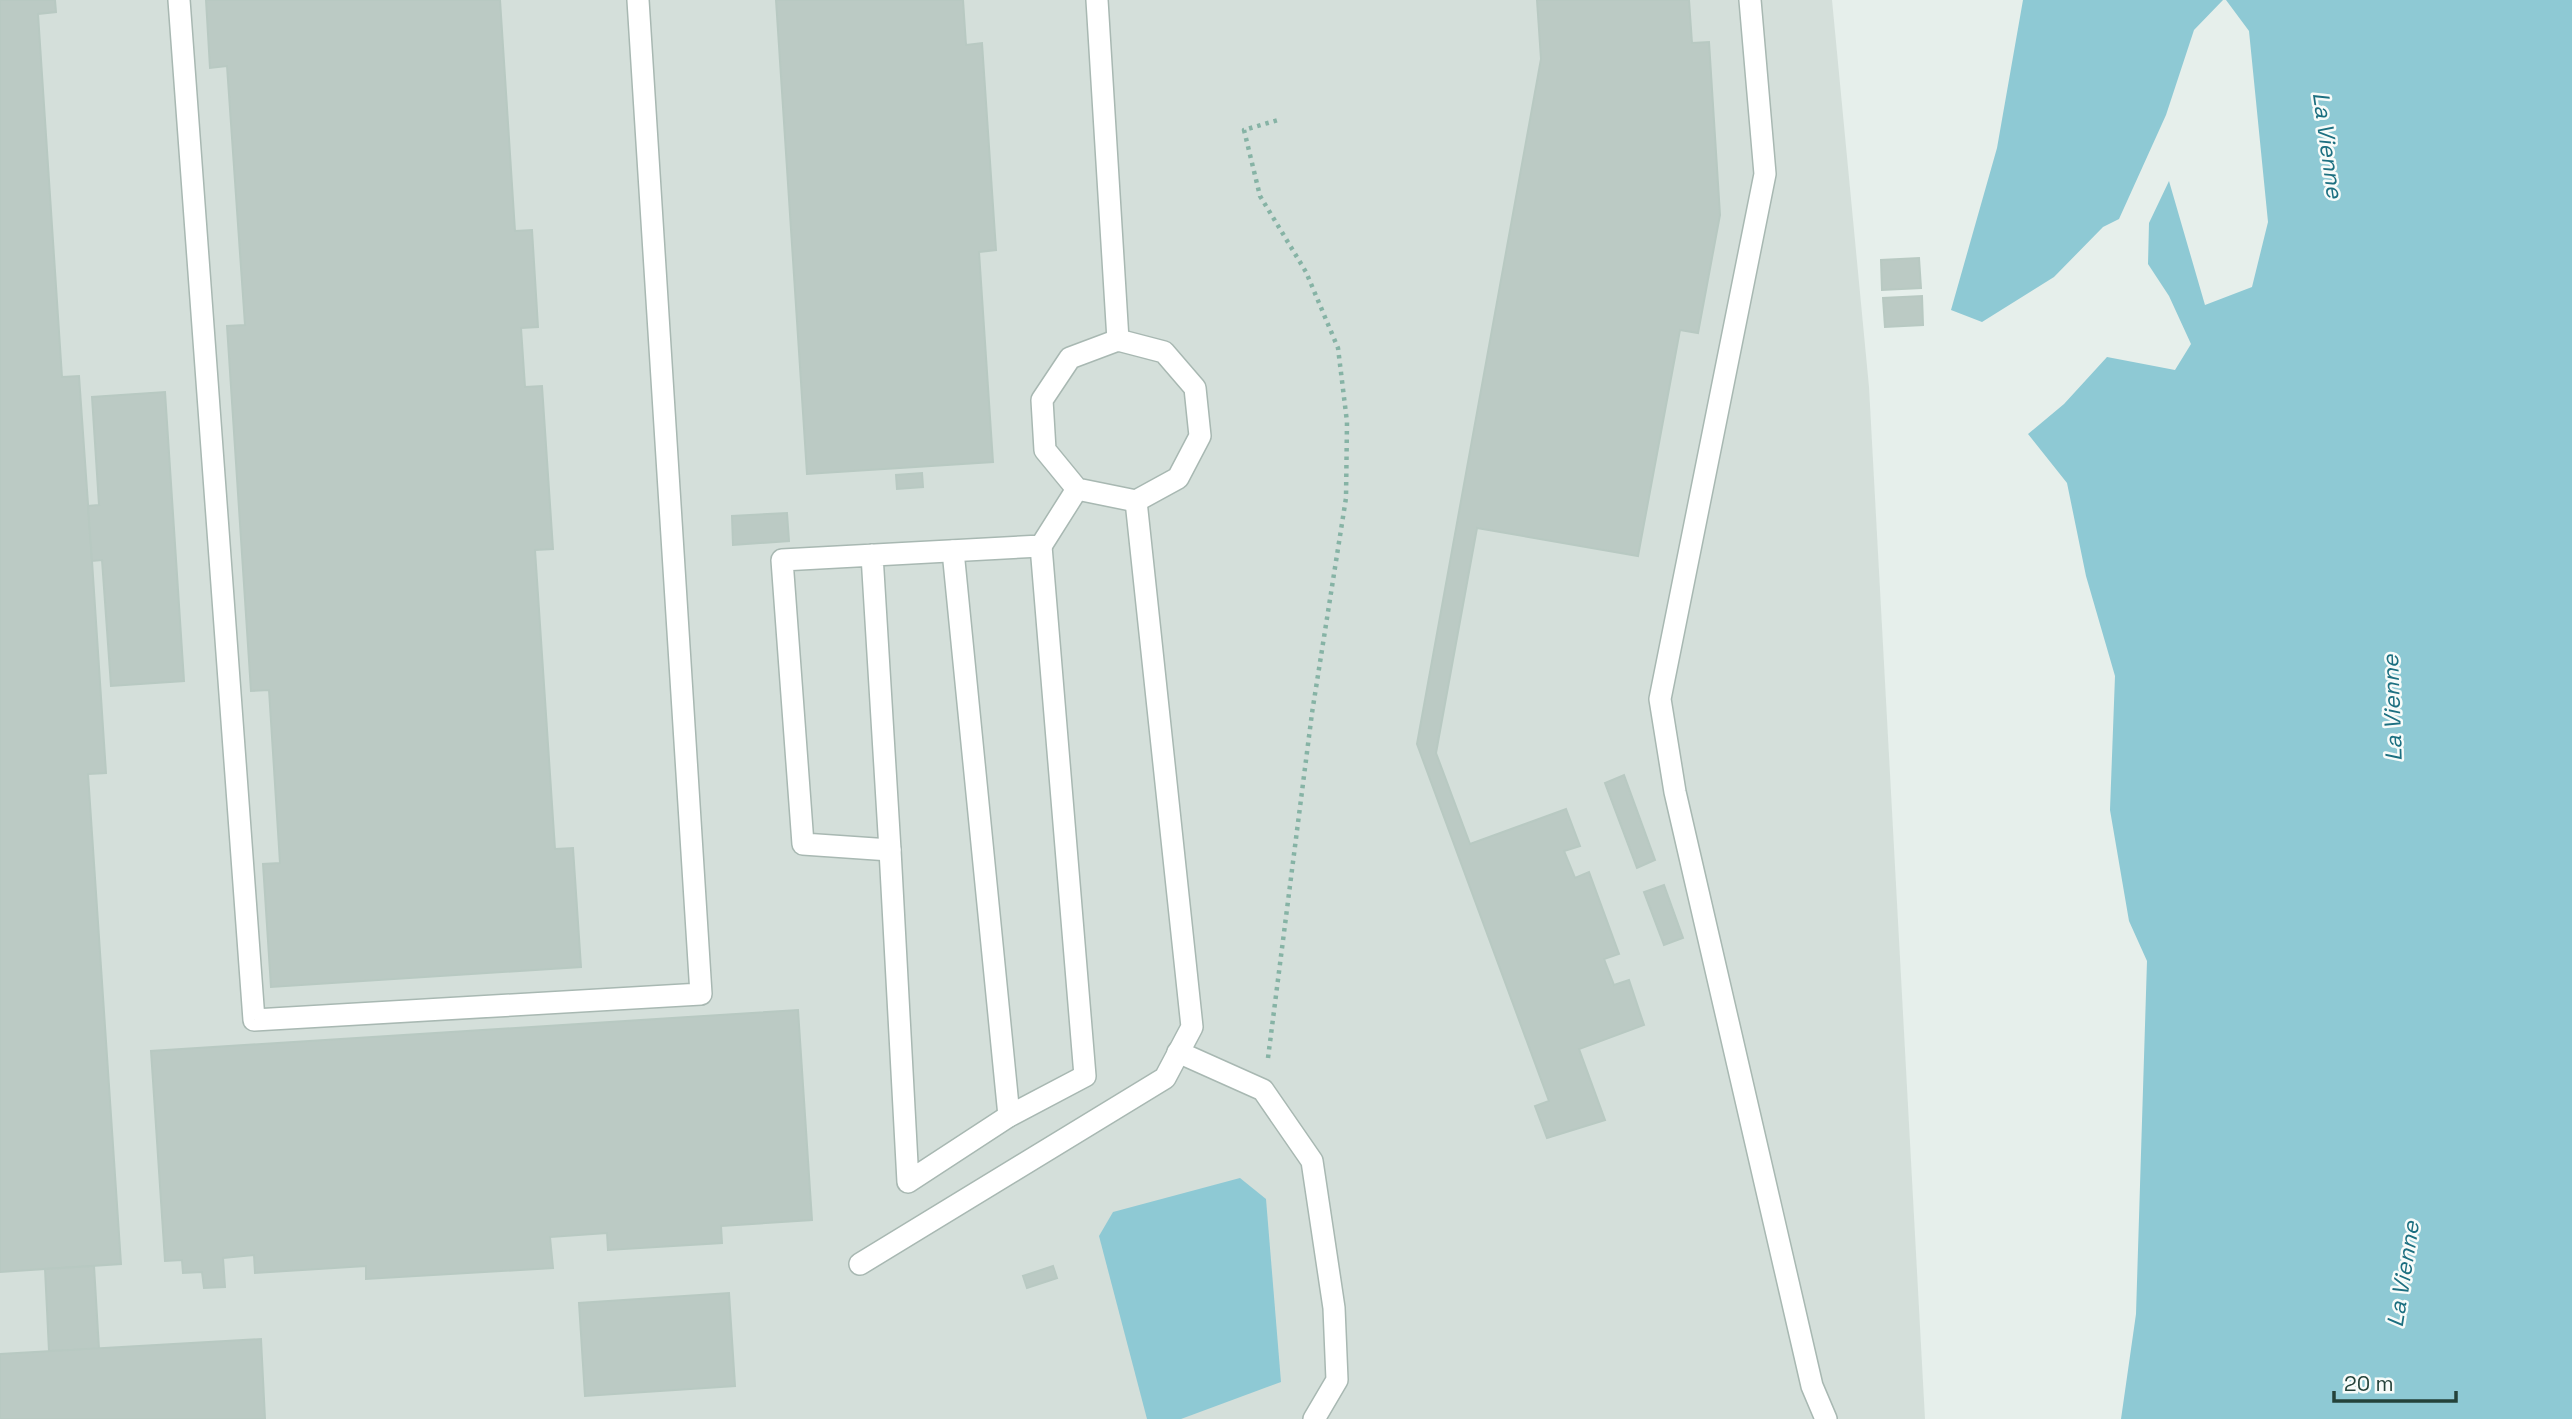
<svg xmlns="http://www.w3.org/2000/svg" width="2572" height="1419" viewBox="0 0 2572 1419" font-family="'Space Grotesk',sans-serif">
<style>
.built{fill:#d4dfda}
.water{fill:#8ec9d4}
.building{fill:#bbcac4;stroke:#b8c9c2;stroke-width:2}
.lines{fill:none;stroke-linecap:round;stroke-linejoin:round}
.minor-casing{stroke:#a8b8b2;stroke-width:24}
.path{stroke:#86b3a5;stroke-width:4.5;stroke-dasharray:3.5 5;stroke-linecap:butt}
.minor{stroke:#fff;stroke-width:21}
.labels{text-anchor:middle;stroke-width:5;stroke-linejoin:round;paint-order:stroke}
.water-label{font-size:23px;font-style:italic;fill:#1c6f80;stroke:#f7fbf9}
</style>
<rect width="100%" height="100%" fill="#e6efeb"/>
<!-- built -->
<path class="built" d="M0 0H1832L1869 387 1925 1419H0Z"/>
<!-- water -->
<g class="water">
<path d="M2023 0H2223L2194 30 2166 115 2119 219 2103 227 2054 277 1982 322 1951 310 1997 148Z"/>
<path d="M2226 0H2572V1419H2121L2136 1314 2147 961 2129 921 2110 810 2115 676 2086 576 2067 483 2028 434 2064 404 2107 357 2175 370 2191 344 2169 296 2148 264 2149 223 2169 181 2205 305 2252 287 2268 222 2249 31Z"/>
<path d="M1240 1178 1266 1199 1281 1382 1181 1419H1147L1099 1236 1113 1212Z"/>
</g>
<!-- building -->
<g class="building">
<path d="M0 0H55L56 12 38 14 62 377 79 376 92 561 106 773 88 774 121 1264 0 1272Z"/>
<path d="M206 0H500L515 231 532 230 538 327 521 328 525 387 542 386 553 549 535 550 555 849 573 848 581 967 271 987 263 864 280 863 269 690 251 691 227 326 245 325 227 66 210 68Z"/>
<path d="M776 0H963L966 45 982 43 996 250 979 252 993 462 807 474Z"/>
<path d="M1537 0H1689L1692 43 1709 42 1720 215 1698 333 1680 330 1638 556 1477 528 1436 753 1470 844 1566 809 1580 846 1564 851 1575 878 1589 872 1619 954 1604 959 1614 985 1629 980 1644 1025 1579 1049 1605 1120 1547 1138 1535 1106 1549 1101 1417 744 1541 59Z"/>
<path d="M1919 258 1921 288 1882 290 1881 260Z"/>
<path d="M1922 296 1923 325 1885 327 1883 298Z"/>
<path d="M165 392 184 681 111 686 102 560 92 561 88 506 99 505 92 397Z"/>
<path d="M922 473 923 487 897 489 896 475Z"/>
<path d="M787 513 789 541 733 545 732 516Z"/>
<path d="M1624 775 1655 860 1637 868 1605 783Z"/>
<path d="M1664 885 1683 938 1664 945 1644 892Z"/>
<path d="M798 1010 812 1220 721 1226 722 1243 608 1250 607 1233 550 1237 553 1268 366 1279V1266L255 1273 254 1255 223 1258 225 1287 204 1288 202 1272 183 1273 182 1260 165 1261 151 1051Z"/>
<path d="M94 1266 99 1349 49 1351 45 1269Z"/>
<path d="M1053 1266 1057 1278 1027 1288 1023 1276Z"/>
<path d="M729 1293 735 1386 585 1396 579 1303Z"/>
<path d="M261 1339 265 1419H0V1354Z"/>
</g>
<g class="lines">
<defs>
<g id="minor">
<path d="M179 0 254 1020 701 994 638 0"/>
<path d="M1097 0 1118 340"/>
<path d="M1750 0 1765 174 1660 699 1675 792 1812 1386 1826 1419"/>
<path d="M1118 340 1164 352 1195 388 1200 436 1178 478 1136 501 1077 489 1045 450 1042 400 1070 358Z"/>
<path d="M953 551 1009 1116 1085 1076 1041 546"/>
<path d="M872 555 890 850 803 844 782 560 1041 546 1077 489"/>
<path d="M890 850 908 1182 1009 1116"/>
<path d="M1178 1052 1263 1090 1312 1161 1334 1308 1337 1380 1314 1419"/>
<path d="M860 1264 1165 1078 1192 1027 1136 501"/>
</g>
</defs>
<!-- minor casing -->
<use href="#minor" class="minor-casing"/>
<!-- path -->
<path class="path" d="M1268 1058 1312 713 1346 498 1347 422 1338 348 1306 272 1260 196 1244 130 1278 120"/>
<!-- minor -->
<use href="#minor" class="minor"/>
</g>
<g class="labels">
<!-- water labels -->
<g class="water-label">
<text transform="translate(2328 145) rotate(82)" y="8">La Vienne</text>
<text transform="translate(2392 708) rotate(-92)" y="8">La Vienne</text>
<text transform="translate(2403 1274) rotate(-81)" y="8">La Vienne</text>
</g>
</g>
<!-- scale -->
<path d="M2334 1391v10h122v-10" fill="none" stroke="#24423a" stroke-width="3.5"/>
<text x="2344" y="1391" font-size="21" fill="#24423a" stroke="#f7fbf9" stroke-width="5" paint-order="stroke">20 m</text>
</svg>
